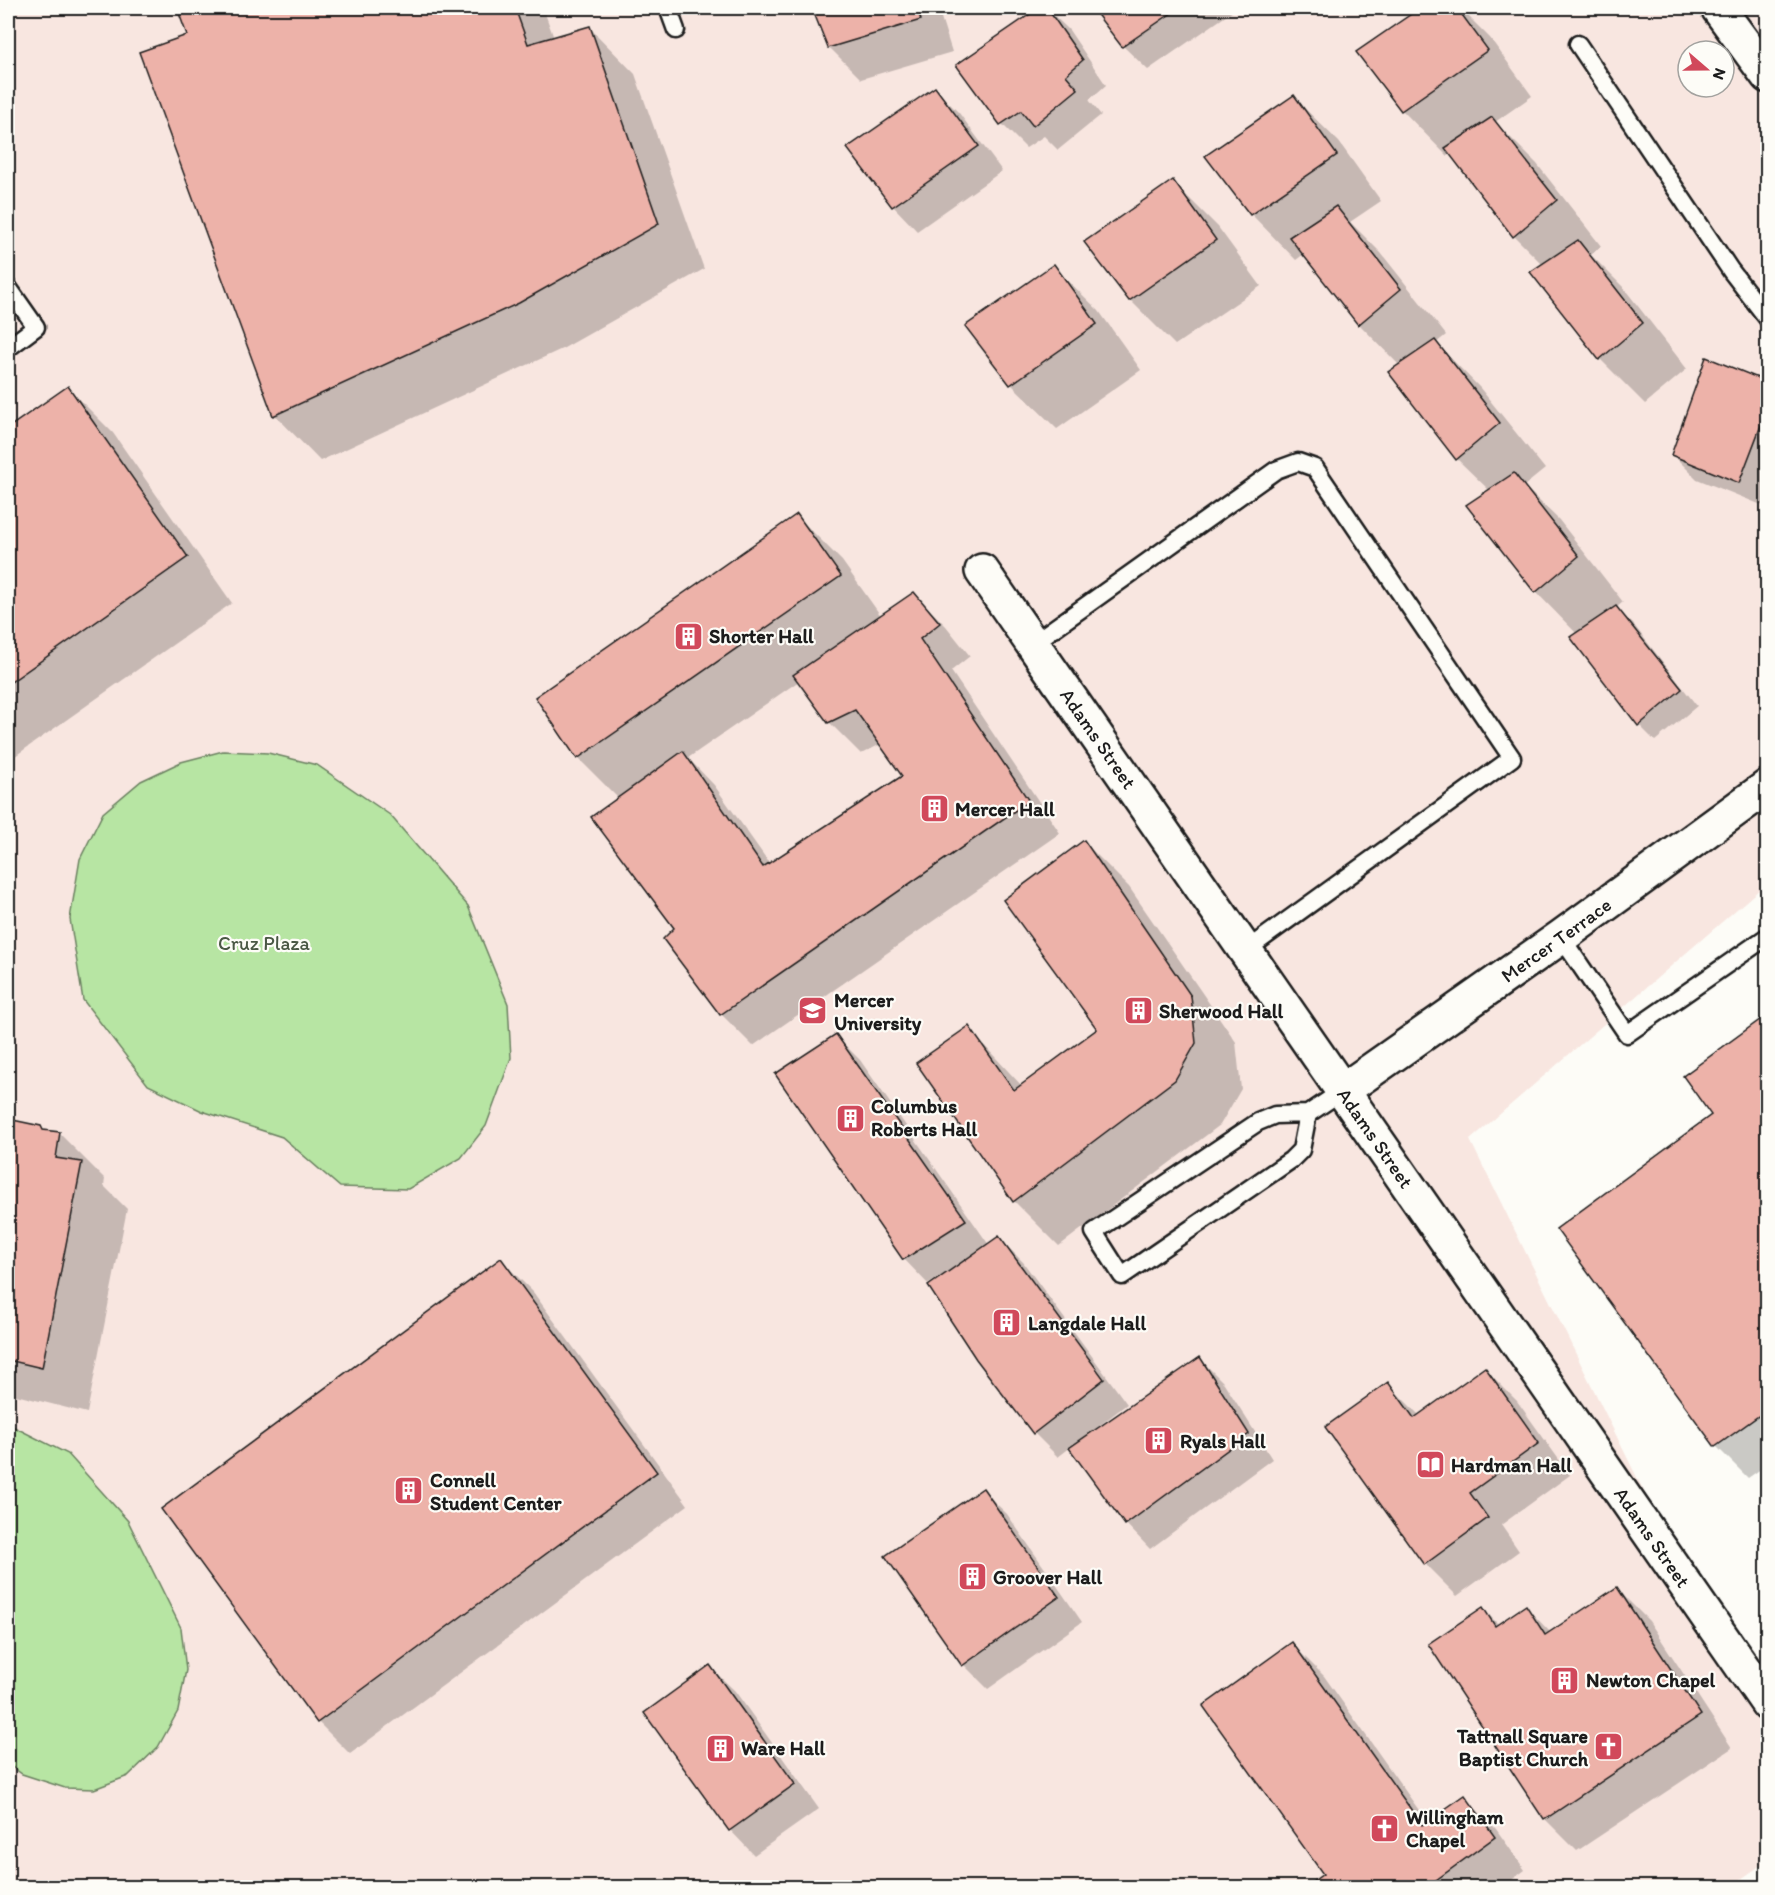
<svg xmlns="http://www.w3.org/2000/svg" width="1775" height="1895" viewBox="0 0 1775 1895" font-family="Itim,sans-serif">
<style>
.built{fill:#f8e6e0;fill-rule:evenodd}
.green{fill:#b7e5a3;stroke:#6a8060;stroke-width:1.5}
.shadow{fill:#0003;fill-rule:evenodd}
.building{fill:#edb2a9;stroke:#1c1c1c;stroke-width:1.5}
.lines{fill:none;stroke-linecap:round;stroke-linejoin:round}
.lane-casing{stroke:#1c1c1c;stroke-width:21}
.street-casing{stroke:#1c1c1c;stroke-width:38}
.lane{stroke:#fdfcf7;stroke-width:16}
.street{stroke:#fdfcf7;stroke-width:33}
.labels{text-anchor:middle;stroke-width:4.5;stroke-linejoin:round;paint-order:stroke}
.poi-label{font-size:20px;font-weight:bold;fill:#1c1c1c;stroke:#fdfcf7;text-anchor:start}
.street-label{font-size:20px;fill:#1c1c1c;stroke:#fdfcf7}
.park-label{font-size:20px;fill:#4a5844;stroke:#fdfcf7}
</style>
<rect width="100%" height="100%" fill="#fdfcf7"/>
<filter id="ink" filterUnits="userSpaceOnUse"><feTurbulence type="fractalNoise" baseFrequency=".0167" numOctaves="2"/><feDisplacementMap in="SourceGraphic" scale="12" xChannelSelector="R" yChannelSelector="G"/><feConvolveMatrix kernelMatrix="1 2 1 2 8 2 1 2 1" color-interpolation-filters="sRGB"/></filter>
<g filter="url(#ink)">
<!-- built -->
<path class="built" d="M8 8H1767V883L1470 1140 1767 1740V1861L1728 1888H8ZM1688 51H1724V87H1688Z"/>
<!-- green -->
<g class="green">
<path d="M223 751 268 753 317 765 390 815 468 906 508 1004 511 1058 486 1126 461 1158 408 1189 340 1187 282 1137 202 1111 148 1085 83 1000 70 919 80 859 103 813 141 781 181 762Z"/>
<path d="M8 1424 68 1454 128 1521 181 1628 186 1670 178 1711 158 1747 128 1776 94 1789 65 1788 22 1774 8 1764Z"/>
</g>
<!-- shadow -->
<g class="shadow">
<path d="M178 8H543L554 38 590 28 635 74 704 269 564 348 320 461 275 415 141 53 189 36Z"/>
<path d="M814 8H938L952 52 861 79 829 47Z"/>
<path d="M1042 8H1046L1069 30 1106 85 1089 100 1101 115 1058 150 1044 136 1026 148 1002 124 958 66Z"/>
<path d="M1094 8H1231L1233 11 1148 70 1123 46Z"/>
<path d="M1423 8H1460L1490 38 1532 96 1495 122 1537 164 1601 246 1591 255 1623 287 1687 369 1645 404 1600 359 1543 265 1514 236 1451 153 1447 156 1402 110 1358 52Z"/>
<path d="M935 89 959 113 1002 171 917 231 893 206Z"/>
<path d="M1293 97 1339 142 1381 201 1350 222 1381 253 1446 335 1436 343 1480 388 1545 469 1524 486 1559 520 1623 602 1616 608 1633 624 1697 706 1655 741 1639 725 1577 634 1536 592 1469 505 1490 491 1457 459 1390 372 1400 366 1359 324 1304 254 1296 260 1251 214 1207 157Z"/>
<path d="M1173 182 1218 227 1261 286 1175 345 1130 300Z"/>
<path d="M1053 266 1099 311 1141 370 1057 429 1011 384Z"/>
<path d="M1768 383V496L1764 506 1697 479 1673 455Z"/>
<path d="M68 388 113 433 232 603 8 761V430Z"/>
<path d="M797 516 842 561 881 616 914 594 946 626 970 656 951 671 1060 833 753 1046 721 1014 665 939 676 928 619 799 578 758ZM799 681 829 722 861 754 881 744 904 776 770 864 714 785 688 758Z"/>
<path d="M1084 842 1129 887 1236 1042 1241 1089 1220 1125 1059 1246 1014 1201 968 1028 1022 1086 1099 1029Z"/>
<path d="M1768 1016V1464L1748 1478 1716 1446 1559 1229 1713 1115Z"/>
<path d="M836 1036 860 1060 989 1245 999 1238 1023 1262 1127 1404 1091 1432 1093 1434 1200 1359 1224 1383 1272 1459 1150 1549 1126 1524 1071 1447 1058 1457 1034 1433 941 1276 928 1284 904 1259 777 1075Z"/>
<path d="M8 1121 59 1133 105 1179 104 1186 127 1209 87 1413 8 1393Z"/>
<path d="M501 1260 533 1292 688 1505 350 1754 318 1722Z"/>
<path d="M1485 1369 1517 1401 1570 1475 1501 1525 1519 1551 1457 1596 1425 1564 1388 1384 1420 1416Z"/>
<path d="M982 1490 1007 1514 1082 1622 988 1689 964 1665Z"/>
<path d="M1617 1589 1649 1621 1732 1748 1577 1851 1545 1819 1483 1609 1499 1625 1526 1607 1551 1633Z"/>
<path d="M1292 1644 1324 1676 1428 1823 1464 1797 1496 1829 1525 1870 1501 1888H1307L1325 1874Z"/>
<path d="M710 1667 735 1691 819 1809 754 1855 730 1830Z"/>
</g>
<!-- building -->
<g class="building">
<path d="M177 8H515L528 44 590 26 659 224 519 303 273 416 139 52 187 35Z"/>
<path d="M812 8H917L921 20 828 48Z"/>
<path d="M1039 8H1047L1083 60 1066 75 1078 89 1033 126 1021 111 1000 125 956 65Z"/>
<path d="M1092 8H1179L1122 47Z"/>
<path d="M1420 8H1457L1488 50 1401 111 1356 52Z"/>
<path d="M935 87 979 146 892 207 847 148Z"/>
<path d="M1294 95 1337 155 1250 215 1205 156Z"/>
<path d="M1492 117 1557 200 1513 237 1445 148Z"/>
<path d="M1173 180 1216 240 1129 301 1084 242Z"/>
<path d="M1336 206 1401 289 1358 325 1289 237Z"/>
<path d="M1578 240 1643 323 1599 360 1530 272Z"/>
<path d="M1054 264 1097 324 1010 385 965 326Z"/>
<path d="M1435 340 1500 423 1456 460 1388 372Z"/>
<path d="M1706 357 1768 382V407L1739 483 1671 455Z"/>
<path d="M68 386 188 557 8 684V428Z"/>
<path d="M1514 473 1579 556 1535 593 1466 505Z"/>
<path d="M797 514 841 576 577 759 535 697Z"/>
<path d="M914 592 940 623 920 639 1029 801 720 1015 663 939 674 928 591 817 683 751 763 867 902 776 855 710 828 723 793 675Z"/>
<path d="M1616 606 1682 689 1638 726 1570 637Z"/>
<path d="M1084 840 1191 996 1196 1043 1175 1080 1013 1202 916 1063 969 1026 1014 1090 1097 1029 1003 900Z"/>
<path d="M1768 1014V1409L1715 1447 1556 1229 1711 1115 1683 1076Z"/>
<path d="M836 1034 966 1220 903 1260 775 1074Z"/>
<path d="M8 1119 41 1126 43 1130 60 1132 56 1158 82 1162 42 1368 8 1360Z"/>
<path d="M999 1236 1104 1379 1033 1434 976 1359 928 1286Z"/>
<path d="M501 1258 657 1472 317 1723 161 1509Z"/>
<path d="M1200 1357 1249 1434 1125 1525 1069 1448Z"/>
<path d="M1485 1367 1539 1443 1470 1493 1488 1518 1424 1565 1325 1427 1388 1382 1414 1418Z"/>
<path d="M983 1488 1059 1597 962 1666 885 1556Z"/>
<path d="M1617 1587 1701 1715 1544 1820 1428 1644 1483 1607 1495 1626 1526 1605 1545 1635Z"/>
<path d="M1292 1642 1422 1825 1465 1795 1495 1837 1425 1888H1304L1323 1874 1203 1706Z"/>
<path d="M710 1665 795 1784 729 1831 644 1713Z"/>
</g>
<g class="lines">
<defs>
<g id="lane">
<path d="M668 8 676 30"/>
<path d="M1578 44 1731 271 1768 319"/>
<path d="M8 287 36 327 8 348"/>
<path d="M1032 644 1276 470 1298 462 1315 468 1512 758 1245 951"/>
<path d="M1561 937 1627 1034 1768 936"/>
<path d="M1308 1114 1301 1150 1291 1160 1122 1276 1094 1232 1258 1122 1275 1115 1308 1114 1342 1091"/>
</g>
<g id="street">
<path d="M1718 8 1768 76"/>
<path id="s1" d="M982 571 1768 1704"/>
<path id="s2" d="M1342 1091 1561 937 1768 786"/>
</g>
</defs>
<!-- lane casing -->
<use href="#lane" class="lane-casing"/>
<!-- street casing -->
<use href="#street" class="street-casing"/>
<!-- lane -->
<use href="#lane" class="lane"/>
<!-- street -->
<use href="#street" class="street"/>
</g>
</g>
<!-- icons -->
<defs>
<symbol id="building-square" viewBox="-11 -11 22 22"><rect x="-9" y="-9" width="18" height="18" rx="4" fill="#d1495b" stroke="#fdfcf7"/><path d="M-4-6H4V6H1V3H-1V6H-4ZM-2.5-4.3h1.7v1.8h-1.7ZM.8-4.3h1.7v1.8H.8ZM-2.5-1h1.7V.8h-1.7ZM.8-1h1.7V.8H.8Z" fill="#fff"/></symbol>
<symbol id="university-square" viewBox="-11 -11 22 22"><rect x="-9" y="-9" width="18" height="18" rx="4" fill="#d1495b" stroke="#fdfcf7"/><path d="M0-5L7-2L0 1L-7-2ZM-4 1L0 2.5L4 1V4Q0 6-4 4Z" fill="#fff"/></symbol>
<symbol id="library-square" viewBox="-11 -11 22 22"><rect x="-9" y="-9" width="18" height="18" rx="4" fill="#d1495b" stroke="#fdfcf7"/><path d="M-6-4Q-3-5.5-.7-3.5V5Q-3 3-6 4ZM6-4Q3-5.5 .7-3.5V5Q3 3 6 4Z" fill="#fff"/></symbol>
<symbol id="church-square" viewBox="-11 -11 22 22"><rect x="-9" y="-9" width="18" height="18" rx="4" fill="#d1495b" stroke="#fdfcf7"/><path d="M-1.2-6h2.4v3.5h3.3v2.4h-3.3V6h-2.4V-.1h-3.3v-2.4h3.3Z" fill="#fff"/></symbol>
</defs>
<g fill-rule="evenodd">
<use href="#building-square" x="672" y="620" width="33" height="33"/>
<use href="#building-square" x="918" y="792" width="33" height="33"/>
<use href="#university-square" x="796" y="994" width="33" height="33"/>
<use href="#building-square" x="1122" y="994" width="33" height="33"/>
<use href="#building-square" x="834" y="1102" width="33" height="33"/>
<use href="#building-square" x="990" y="1306" width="33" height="33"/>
<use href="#building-square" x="1142" y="1424" width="33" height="33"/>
<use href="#library-square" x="1414" y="1448" width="33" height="33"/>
<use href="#building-square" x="392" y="1474" width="33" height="33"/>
<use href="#building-square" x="956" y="1560" width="33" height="33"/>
<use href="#building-square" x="1548" y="1664" width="33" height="33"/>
<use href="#church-square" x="1592" y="1730" width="33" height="33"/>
<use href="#building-square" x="704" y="1732" width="33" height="33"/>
<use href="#church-square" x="1368" y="1812" width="33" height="33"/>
</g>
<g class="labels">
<!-- poi labels -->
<g class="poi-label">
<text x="709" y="643">Shorter Hall</text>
<text x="955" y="816">Mercer Hall</text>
<text x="834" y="1007">Mercer<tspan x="834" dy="23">University</tspan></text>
<text x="1159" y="1018">Sherwood Hall</text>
<text x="871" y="1113">Columbus<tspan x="871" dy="23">Roberts Hall</tspan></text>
<text x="1028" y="1330">Langdale Hall</text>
<text x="1180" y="1448">Ryals Hall</text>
<text x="1451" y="1472">Hardman Hall</text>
<text x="430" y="1487">Connell<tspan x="430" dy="23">Student Center</tspan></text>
<text x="993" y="1584">Groover Hall</text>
<text x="1586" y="1687">Newton Chapel</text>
<text x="1588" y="1743" text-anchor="end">Tattnall Square<tspan x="1588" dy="23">Baptist Church</tspan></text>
<text x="741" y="1755">Ware Hall</text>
<text x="1406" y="1824">Willingham<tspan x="1406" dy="23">Chapel</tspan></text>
</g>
<!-- street labels -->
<g class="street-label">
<text dy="7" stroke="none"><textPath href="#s1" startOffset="204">Adams Street</textPath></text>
<text dy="7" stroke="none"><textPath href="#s2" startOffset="262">Mercer Terrace</textPath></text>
<text dy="7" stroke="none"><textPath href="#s1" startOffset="690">Adams Street</textPath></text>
<text dy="7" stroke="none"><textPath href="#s1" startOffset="1176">Adams Street</textPath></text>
</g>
<!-- park labels -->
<g class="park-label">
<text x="264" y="950">Cruz Plaza</text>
</g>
</g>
<!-- margin -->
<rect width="1775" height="1895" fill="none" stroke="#fdfcf7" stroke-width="30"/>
<rect x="15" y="15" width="1745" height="1865" fill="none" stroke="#1c1c1c" stroke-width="2" filter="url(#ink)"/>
<!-- north arrow -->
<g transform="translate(1706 69) rotate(110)"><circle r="28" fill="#fdfcf7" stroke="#a3a29f" stroke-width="1.5"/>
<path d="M0-4.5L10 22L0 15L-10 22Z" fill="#d1495b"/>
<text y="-9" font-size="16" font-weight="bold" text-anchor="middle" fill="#1c1c1c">N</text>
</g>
</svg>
